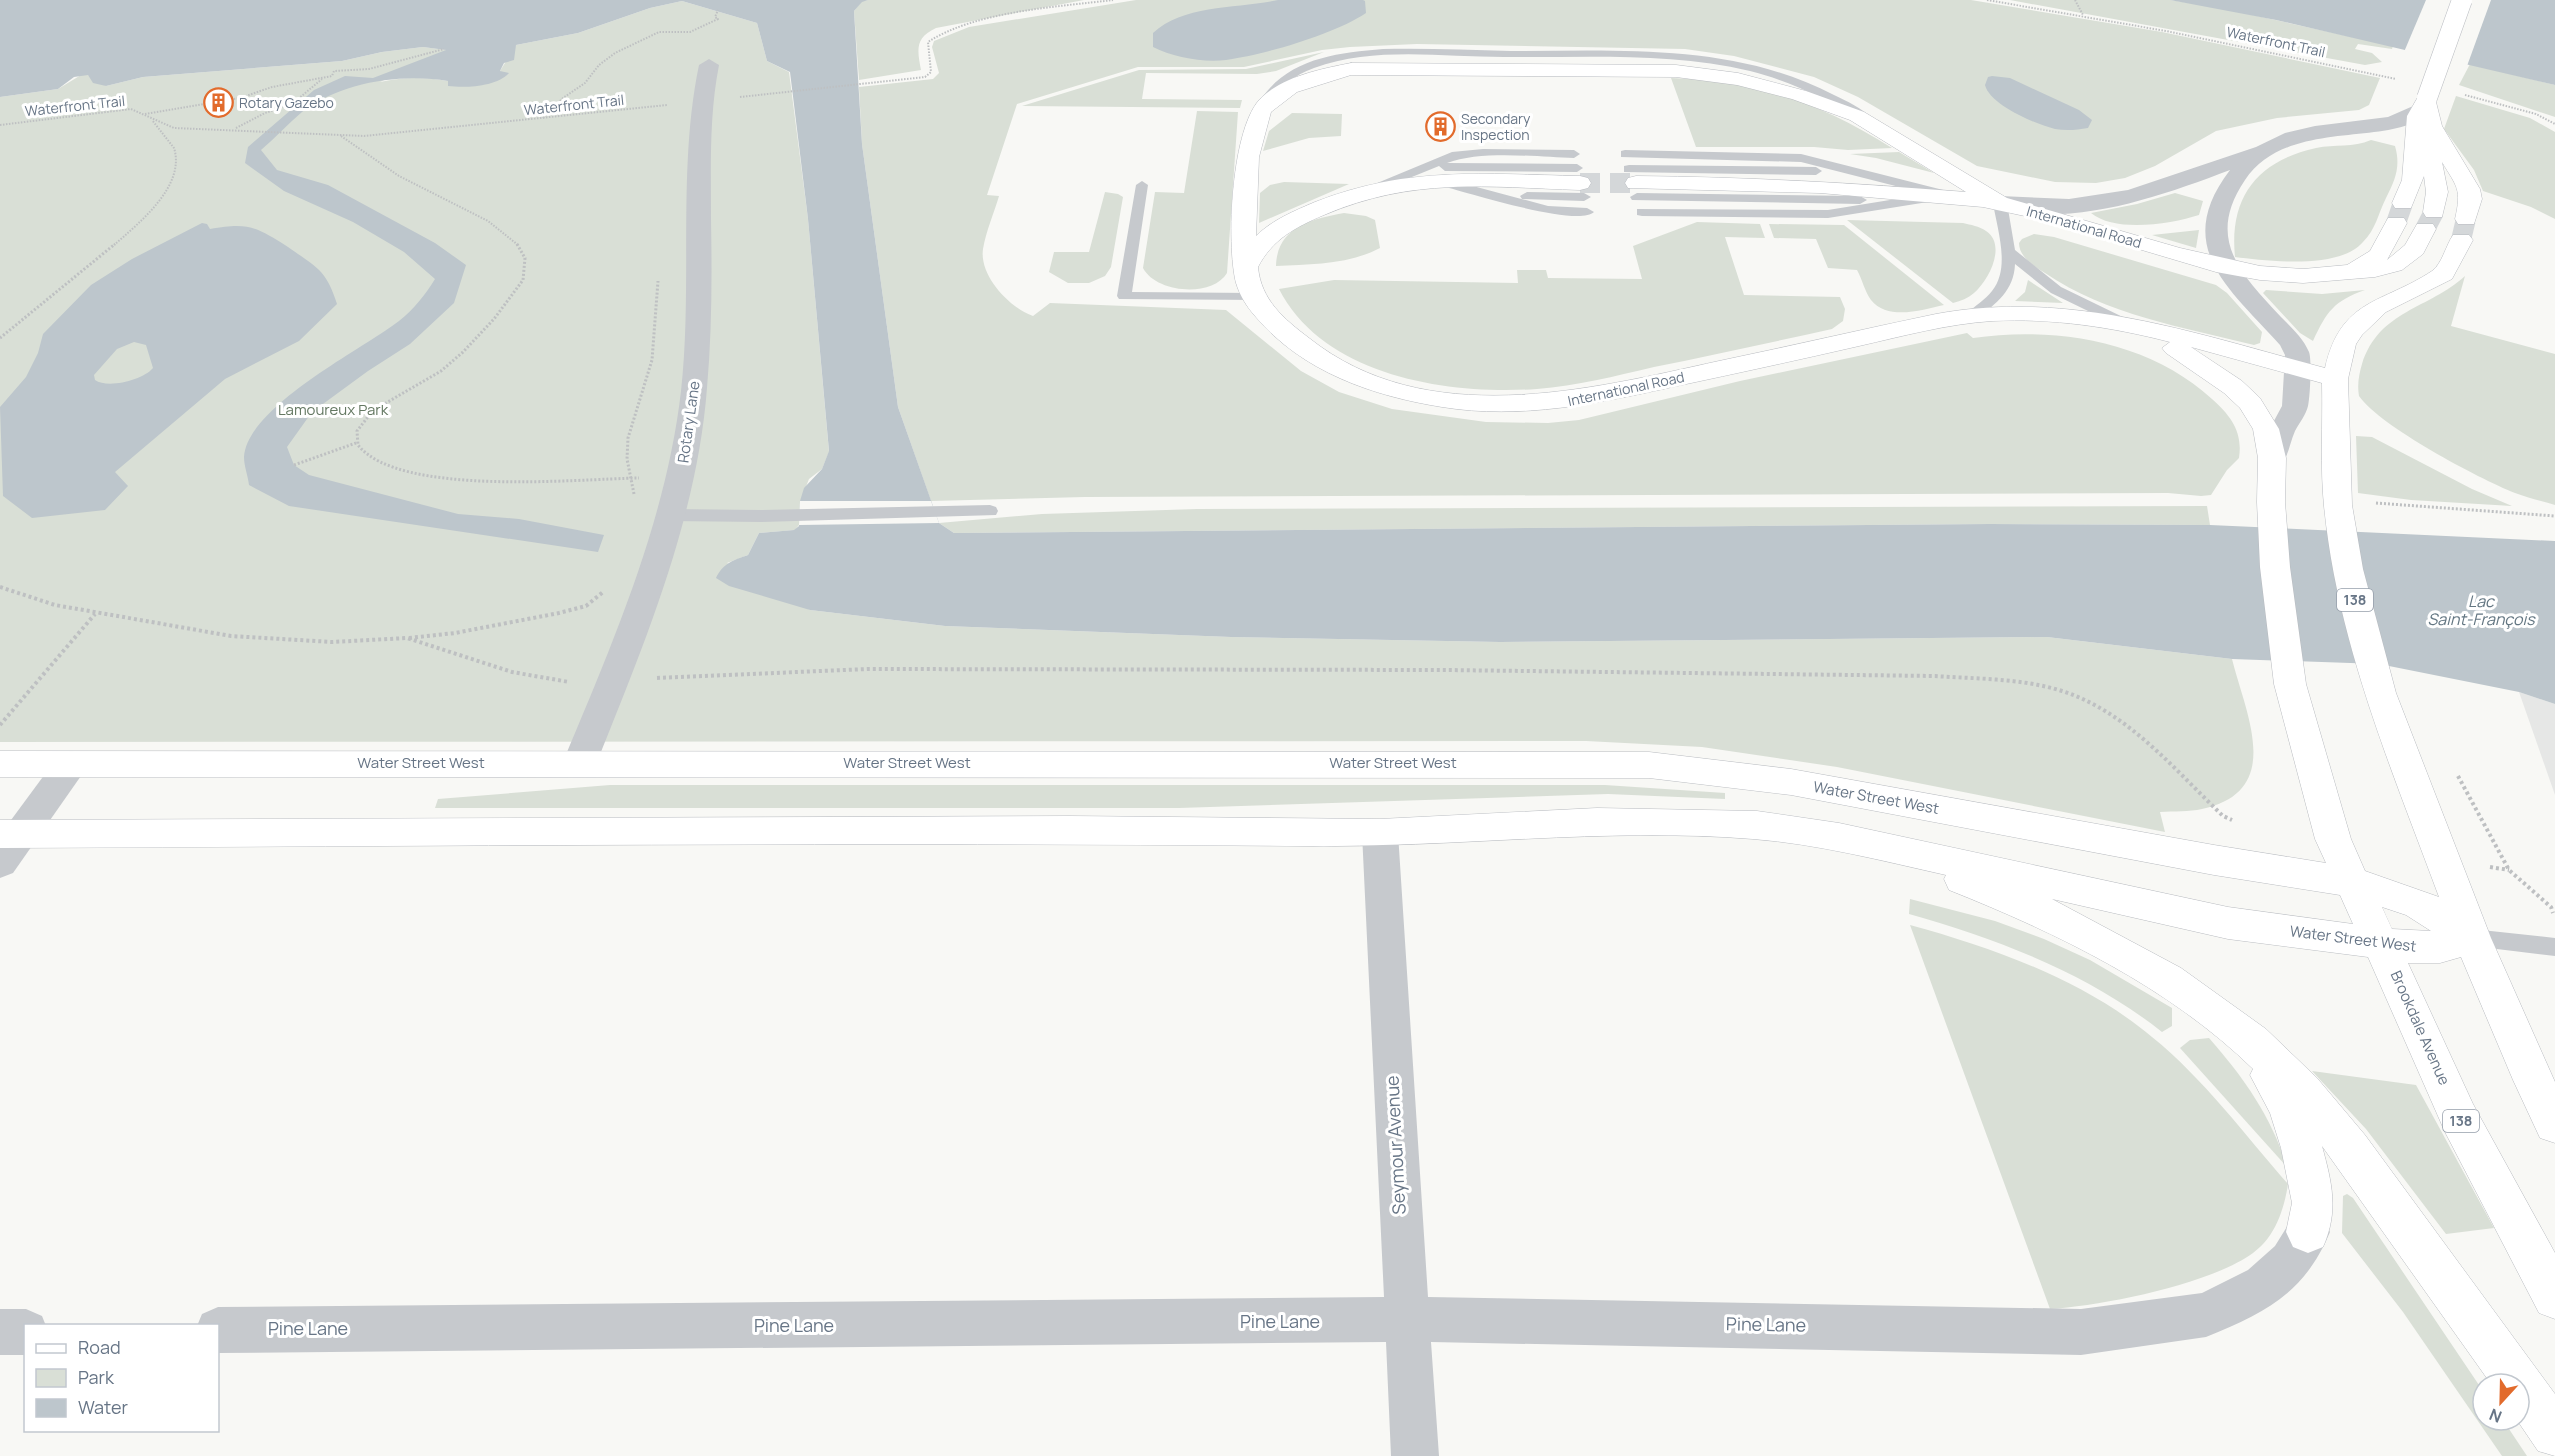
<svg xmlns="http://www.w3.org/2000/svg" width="2555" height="1456" viewBox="0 0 2555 1456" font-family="Manrope,sans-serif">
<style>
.built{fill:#e6e7e6}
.green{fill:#d9dfd6}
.water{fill:#bdc6cc;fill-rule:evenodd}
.pier{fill:#f8f8f5}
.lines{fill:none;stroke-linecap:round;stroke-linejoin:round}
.primary-tunnel{stroke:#d4d7d9;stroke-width:20;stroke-dasharray:20 10;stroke-linecap:butt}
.primary-casing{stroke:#b9bcc1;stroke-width:1}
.path-far2{stroke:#bec0c2;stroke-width:2;stroke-dasharray:1.5 1.5;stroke-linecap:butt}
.path-far1{stroke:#bec0c2;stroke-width:3;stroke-dasharray:2 2;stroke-linecap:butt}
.path{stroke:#bec0c2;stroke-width:4;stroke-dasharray:3 3;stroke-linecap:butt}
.service{fill:#c6c9cd;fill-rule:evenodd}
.minor{fill:#c6c9cd;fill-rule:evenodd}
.tertiary{fill:#c6c9cd;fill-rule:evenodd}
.primary{fill:#fff;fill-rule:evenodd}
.primary-bridge-casing{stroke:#b9bcc1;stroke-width:21;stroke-linecap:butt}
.primary-bridge{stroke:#fff;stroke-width:20}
.labels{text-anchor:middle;stroke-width:6;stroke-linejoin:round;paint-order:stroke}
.far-street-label{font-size:14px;fill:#677586;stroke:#fff}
.far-poi-label{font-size:14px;fill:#677586;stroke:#fff;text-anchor:start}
.shield{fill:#fff;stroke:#959eaa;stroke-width:1.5}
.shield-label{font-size:14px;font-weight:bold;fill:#677586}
.park-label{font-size:15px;fill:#647862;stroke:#fff}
.street-label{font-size:15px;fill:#677586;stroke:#fff}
.water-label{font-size:16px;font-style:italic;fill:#637682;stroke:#fff}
.near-street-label{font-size:18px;fill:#677586;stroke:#fff}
</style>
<rect width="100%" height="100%" fill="#f8f8f5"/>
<!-- built -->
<path class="built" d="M2519 692 2555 704V795Z"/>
<!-- green -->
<g class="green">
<path d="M868 0H1084L936 28C915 38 917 49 921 70L859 80 854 11 862 1Z"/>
<path d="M1136 0H1971L2162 32 2380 78 2369 105 2359 110 2277 118 2216 131 2155 166 2125 178 2096 183 2055 182 1977 166 1858 97 1814 77 1734 56 1685 49 1417 44 1350 47 1322 50 1244 67H1138L1017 104 987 195 999 196C994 213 986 231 983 249 979 276 1010 308 1033 316L1050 303 1226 310 1301 371 1339 392 1392 409 1486 422 1548 423 1579 420 1740 381 1967 333 1973 338C2055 326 2149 341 2212 399 2231 416 2243 432 2239 458L2227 470 2211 495 2201 496 2168 493 1085 497 931 501 898 407 862 144 859 87 933 79 939 73 932 47 934 41 969 27Z"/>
<path d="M2010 0H2170L2216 7 2393 46 2392 49 2358 44 2355 49 2372 53 2382 62 2365 65Z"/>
<path d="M682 1 757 23 767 61 789 72 808 219 829 452 822 469 809 479 800 502 799 525 795 530 759 533 748 555 727 563 810 610 945 626 1231 637 1500 642 2047 637 2232 659C2246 715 2285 791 2202 809 2189 812 2174 811 2160 812L2165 832 1837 767 1702 747 1586 741 0 742V97L58 89 81 75H88L106 86 143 77 342 61 382 52 423 47 447 50 380 82C404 77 424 77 448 81V85L502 73 500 71 516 45 578 33 650 8Z"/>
<path d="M1324 52 1276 71 1257 74 1146 73 1142 99 1242 100 1240 108 1022 106 1139 70 1246 69Z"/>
<path d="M2470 64 2555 85V117L2459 85Z"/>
<path d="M1671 78C1758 81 1819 102 1892 148L1848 150 1814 147H1696Z"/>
<path d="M2456 96 2530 118 2555 132V219L2531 207 2483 191 2474 170 2444 129Z"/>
<path d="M1197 111 1238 112 1227 273C1212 298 1156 293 1143 268L1155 192 1184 193Z"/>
<path d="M1292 113 1342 114 1341 136 1309 138 1263 151 1269 131Z"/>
<path d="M2371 140 2395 146C2401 167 2395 180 2386 198 2378 214 2376 229 2363 242 2339 270 2267 261 2235 257 2229 197 2257 161 2316 148 2335 144 2353 148 2371 140Z"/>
<path d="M1899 152 1934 173 1876 158 1850 154Z"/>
<path d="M1284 182 1349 184 1259 223 1260 193 1270 185Z"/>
<path d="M1105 192 1118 194 1123 197 1111 267 1105 276 1089 283H1068L1049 272 1054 252H1089Z"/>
<path d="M2175 193 2203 201 2199 215C2171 224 2115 233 2091 213L2137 204Z"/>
<path d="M1344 213 1366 216 1375 220 1380 248C1348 265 1311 264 1276 266 1277 227 1311 219 1344 213Z"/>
<path d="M1847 220 1963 223C1971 225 1979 226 1986 231 2007 245 1989 280 1974 293 1968 298 1961 301 1953 303Z"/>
<path d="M1697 222 1760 224 1765 238 1725 237 1744 295 1840 297 1845 309 1843 321 1832 329C1773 342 1713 355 1654 367 1615 376 1577 386 1537 389 1449 395 1324 377 1279 289L1334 280 1518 283 1517 270H1546L1548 278 1642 279 1633 246Z"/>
<path d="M1769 224 1844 225 1944 305C1922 310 1888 321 1871 300 1865 292 1862 279 1857 270L1828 268 1816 239 1774 238Z"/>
<path d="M2199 230 2196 248 2152 235Z"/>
<path d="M2034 234 2054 237 2216 285 2227 293 2262 332 2260 343 2254 345C2182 327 2107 315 2045 273 2034 266 2019 257 2019 243L2022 239Z"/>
<path d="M2465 276 2451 326 2555 354V505C2542 501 2528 498 2515 493 2478 478 2381 427 2359 396 2357 385 2359 374 2362 364 2379 310 2429 309 2465 276Z"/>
<path d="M2028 280 2063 303 2015 301 2025 292Z"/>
<path d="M2266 290 2322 294 2365 290C2334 301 2327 311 2313 341L2300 333 2263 293Z"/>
<path d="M2356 436 2372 437 2472 489 2512 506 2411 500 2358 493Z"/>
<path d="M2207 506 2210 525 1990 524 954 533 939 523 1042 514 1197 509Z"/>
<path d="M610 785H1605L1725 793V799L1608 794 1179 808H435L438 799Z"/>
<path d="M1910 899 1995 921 2044 939 2090 960 2172 1008V1026L2162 1032C2089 974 1998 939 1909 914Z"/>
<path d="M1910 925C1994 948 2084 980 2152 1037 2203 1078 2245 1135 2288 1184 2284 1210 2275 1237 2253 1253 2211 1284 2102 1306 2050 1309Z"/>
<path d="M2209 1038C2244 1078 2271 1116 2287 1167L2180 1048 2190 1040Z"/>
<path d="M2312 1071 2416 1085 2494 1228 2446 1234 2366 1129Z"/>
<path d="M2347 1194 2353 1198 2483 1391V1420H2503L2527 1456H2502L2403 1312 2342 1233 2343 1196Z"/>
</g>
<!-- water -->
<g class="water">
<path d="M0 0H868L862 2 854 11 862 144 898 407 939 523 954 533 1990 524 2210 525 2555 541V704L2519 692 2379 664 2232 659 2047 637 1500 642 1231 637 945 626 810 610 729 586 716 578C723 563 734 560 748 555L759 533 794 530 799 526 800 501 804 488 822 469 829 451 808 219 790 72 767 61 757 23 682 1 650 8 578 33 516 45 514 60 504 63 500 71 509 73C496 87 466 88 448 86V81C401 73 341 82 302 112 288 124 275 138 261 150L277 170 328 185 435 243 466 265 454 303 410 344 368 371 312 412 287 447 294 465 309 475 458 514 519 519 604 535 598 552 289 506 249 485C248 476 244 466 244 457 247 407 361 350 399 321 414 309 425 295 435 279L404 252 353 222 284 191 245 163 248 147 314 90 345 76 373 78 446 50 423 47 382 52 342 61 143 77 106 86 93 83 88 75 74 77 58 89 0 97Z"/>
<path d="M1278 0H1363L1365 1 1366 13C1335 34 1264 55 1226 60 1203 63 1173 57 1153 47V33C1184 4 1237 9 1278 0Z"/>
<path d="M2170 0H2555V85L2276 20Z"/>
<path d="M1992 76 2010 78 2079 110 2092 120 2088 128C2077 130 2066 131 2055 129 2035 124 1990 105 1985 85L1988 77Z"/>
<path d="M202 223 207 224 210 229C249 222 256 227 288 247 316 267 326 269 337 304L299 341 225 379 115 472 128 486 105 510 32 518 3 496 0 407 26 377 38 353 43 334 91 285 132 259ZM134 342 146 345 153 368C143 380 108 389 95 380L94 375 117 349Z"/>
</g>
<!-- pier -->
<g class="pier">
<path d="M2426 0H2491L2467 66 2404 52Z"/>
<path d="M800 501H931L939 523 799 525Z"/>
</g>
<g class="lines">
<!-- primary-tunnel -->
<g class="primary-tunnel">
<path d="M1580 183H1636"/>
<path d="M2396 223 2403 203"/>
<path d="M2425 229 2434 212"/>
<path d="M2461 240 2466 219"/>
</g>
<defs>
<g id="primary">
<path d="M1351 63 1676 65 1738 73 1806 91 1864 112 2007 198 2180 248 2260 266 2303 269 2347 265 2370 251 2388 218H2404L2407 223 2387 260 2405 245 2417 224H2433L2436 229 2423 254 2402 270 2375 277 2303 283 2260 280 2216 272 2034 218 1983 207 1820 193 1628 188 1625 183 1628 178 1636 176C1747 177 1856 183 1966 192L1850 120 1792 99 1737 85 1676 77 1351 75 1297 92 1271 112 1259 157 1256 236C1272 220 1294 211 1315 202 1407 166 1484 174 1580 176L1588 178 1591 183 1588 188 1580 190C1486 187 1413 177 1324 215 1295 227 1272 240 1258 267 1261 300 1284 319 1309 338 1426 431 1587 390 1719 361 1791 346 1864 329 1936 314 2070 289 2197 334 2325 368 2341 298 2382 304 2432 271 2442 264 2446 245 2453 235H2469L2473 240 2452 279 2386 312 2362 335 2356 344 2348 379 2352 505 2363 569 2396 693 2491 938 2555 1082V1143L2540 1138 2513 1080 2461 957 2440 963H2408L2473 1104 2555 1253V1319L2539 1313 2445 1132 2368 957 2228 939 2052 899 2181 968 2266 1029 2317 1078 2365 1135 2555 1394V1456L2538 1451 2517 1420H2519V1384H2491L2322 1146C2332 1183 2339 1211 2323 1247L2308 1253 2293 1247 2286 1232 2292 1203 2281 1148 2270 1113 2250 1075 2253 1069C2169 987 2057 933 1949 890L1944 879 1946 875C1883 861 1818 844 1753 839 1604 827 1453 848 1303 846 869 842 434 846 0 848V820L1069 816 1380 819 1597 808 1757 811 1839 823 2228 907 2353 924 2340 895 2214 875 1791 795 1649 778 0 777V751L1649 752 1791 769 2214 845 2326 863 2315 839 2274 684 2260 567 2257 502 2258 458 2253 429 2240 408 2224 393 2166 353 2162 348 2170 342C2112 327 2052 318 1992 321 1947 324 1903 336 1859 346 1798 360 1738 373 1677 386 1600 403 1521 420 1442 407 1373 396 1302 372 1255 316 1247 307 1240 296 1236 283 1226 244 1231 125 1262 97 1285 76 1321 69 1351 63ZM2191 347 2322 383C2323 424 2320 466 2324 506 2337 642 2392 770 2439 897L2365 871 2351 839 2306 684 2290 567 2285 502 2286 458 2279 429 2260 398 2242 381ZM2382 907 2406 915 2431 931 2392 929Z"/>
<path d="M2427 92 2434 94 2442 126 2480 189 2482 199 2474 224H2458L2455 219C2462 189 2457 187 2442 162L2448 192 2442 217H2426L2423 212 2426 192 2424 176 2411 208H2395L2392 203 2402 180 2407 116 2419 95Z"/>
</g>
</defs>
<!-- primary casing -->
<use href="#primary" class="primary-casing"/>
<!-- path-far2 -->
<g class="path-far2">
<path d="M1987 0 2166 31 2396 79"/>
<path d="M2075 0 2083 15"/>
<path d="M2465 95 2536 114 2555 124"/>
<path d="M740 97 925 77 931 72 928 42C976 11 1056 7 1113 0"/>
<path d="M145 114 240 98 272 87 332 76 334 71 369 69 444 49"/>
<path d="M543 118 563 98 585 83 599 65 615 53 659 32H690L718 19 715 17 718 10"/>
<path d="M0 125 131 109 174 128 364 136 667 105"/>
<path d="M236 128 265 113 292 104 322 79"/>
<path d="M341 136 399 176 488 221 518 245"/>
<path d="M114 245C139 223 186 186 174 148L152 120"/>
</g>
<!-- path-far1 -->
<g class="path-far1">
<path d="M517 244 525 258 523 280 494 319 463 352 441 371 386 403 367 418 357 431 358 445C399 497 576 479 639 478"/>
<path d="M0 338 115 244"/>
<path d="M294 465 356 443"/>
<path d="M634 494 627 459 628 438 652 360 658 281"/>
<path d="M2376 503 2555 516"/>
</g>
<!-- path -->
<g class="path">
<path d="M0 587 55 605 231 636 332 642 407 638 512 672 569 682"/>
<path d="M409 638 455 633 559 613 586 606 603 592"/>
<path d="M657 678 868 669 1445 670 1935 676C1977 679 2021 678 2062 691 2128 712 2175 770 2223 816L2232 820"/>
<path d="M0 725 95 614"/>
<path d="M2458 776 2509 870 2551 907 2553 913"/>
<path d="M2490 867 2509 870"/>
</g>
<!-- service -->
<g class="service">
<path d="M1383 49C1426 48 1468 50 1511 51 1619 51 1735 43 1834 95 1846 101 1863 108 1872 119L1862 122C1827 99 1790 81 1750 71 1670 52 1586 58 1504 57 1442 57 1374 46 1314 68 1290 76 1278 92 1265 113L1255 110C1280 60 1332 53 1383 49Z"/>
<path d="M1483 149 1574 150 1580 154 1574 158C1537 157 1481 150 1447 163L1577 164 1583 168 1577 172 1445 171 1439 166 1370 194H1360L1358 191 1452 152Z"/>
<path d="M1625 150 1801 154 1951 192 1953 195 1946 199 1940 197 1934 201 1828 218 1642 216 1637 215V209L1828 210 1927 194 1801 162 1621 157V151Z"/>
<path d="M1629 165 1816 167 1822 171 1816 175 1624 172V166Z"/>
<path d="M1443 178 1548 206 1587 208 1594 212C1577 228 1463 191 1438 185L1437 182Z"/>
<path d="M1142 181 1148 185 1132 292 1254 293 1261 297 1259 300 1119 299 1117 296 1136 185Z"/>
<path d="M1527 192 1584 193 1591 197 1584 201 1522 199 1520 196Z"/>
<path d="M1637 193 1860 196 1867 200 1860 204 1632 200 1630 197Z"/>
<path d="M2000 199 2007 203 2015 250 2061 287 2131 321 2133 324 2131 327H2121L2051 293 2015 264C2014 291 1996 303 1977 319H1967L1965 316 1967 313C1975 306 1985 300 1992 291 2011 268 1997 229 1993 203Z"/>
<path d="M990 505 996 507 998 511 996 515 761 522 669 521 661 515 669 509 761 510Z"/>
<path d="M2472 929 2555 938V956L2464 945 2461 938 2464 931Z"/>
</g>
<!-- minor -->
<g class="minor">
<path d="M709 59 719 65C709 116 711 167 711 219 712 275 712 332 707 388 697 518 645 642 597 762L592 771 580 775 568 771 563 762C613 642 666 521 681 391 693 284 677 170 699 65Z"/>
<path d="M2420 103 2427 105 2430 109C2401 151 2289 114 2245 180 2205 239 2241 274 2281 317 2292 328 2303 338 2309 352 2312 359 2310 398 2308 406 2306 415 2299 423 2295 431 2290 442 2289 454 2282 464L2272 467 2262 464 2258 458 2268 432 2282 406 2285 355 2280 345C2230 289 2171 247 2230 170 2156 198 2072 228 1992 208L1989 203 1992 198 2000 196 2069 199 2128 190 2256 147 2285 133 2315 126 2388 117Z"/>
<path d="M1380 819 1392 823 1398 833 1428 1297 2081 1309 2202 1293 2248 1270 2275 1246 2293 1217 2308 1211 2323 1217 2330 1232C2304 1294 2265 1313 2206 1337L2081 1355 1431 1342 1439 1456H1391L1386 1342 218 1353V1326H197L202 1314 218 1307 1384 1297 1362 833 1368 823Z"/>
<path d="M0 1309H26L42 1316 46 1326H26V1355H0Z"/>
</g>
<!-- tertiary -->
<path class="tertiary" d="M71 751 83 755 88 764 83 773 13 873 0 878V835L59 755Z"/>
<!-- primary -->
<use href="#primary" class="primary"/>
<defs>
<path id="primary-bridge" d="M2427 98 2462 0"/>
</defs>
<!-- primary-bridge casing -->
<use href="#primary-bridge" class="primary-bridge-casing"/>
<!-- primary-bridge -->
<use href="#primary-bridge" class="primary-bridge"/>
</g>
<!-- icons -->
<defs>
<symbol id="building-ring" viewBox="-11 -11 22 22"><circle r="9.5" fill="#fff" stroke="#e26b2c" stroke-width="1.5"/><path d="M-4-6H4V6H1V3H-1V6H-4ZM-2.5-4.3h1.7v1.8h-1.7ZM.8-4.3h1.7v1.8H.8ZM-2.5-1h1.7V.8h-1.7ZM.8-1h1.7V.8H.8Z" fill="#e26b2c"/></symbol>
</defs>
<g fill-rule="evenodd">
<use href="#building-ring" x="202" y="86" width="33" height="33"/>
<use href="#building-ring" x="1424" y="110" width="33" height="33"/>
</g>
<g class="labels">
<!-- far-street labels -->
<g class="far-street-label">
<text transform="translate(2276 42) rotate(12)" y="5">Waterfront Trail</text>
<text transform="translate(574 105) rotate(-6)" y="5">Waterfront Trail</text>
<text transform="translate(75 106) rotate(-6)" y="5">Waterfront Trail</text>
<text transform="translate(2084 227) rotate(16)" y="5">International Road</text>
<text transform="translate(1626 389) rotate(-12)" y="5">International Road</text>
</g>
<!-- far-poi labels -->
<g class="far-poi-label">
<text x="239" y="108">Rotary Gazebo</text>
<text x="1461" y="124">Secondary<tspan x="1461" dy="16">Inspection</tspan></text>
</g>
<!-- shield labels -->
<g class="shield">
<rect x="2337" y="589" width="36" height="22" rx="4.5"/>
<rect x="2443" y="1110" width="36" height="22" rx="4.5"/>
</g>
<g class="shield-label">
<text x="2355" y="605">138</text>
<text x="2461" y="1126">138</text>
</g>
<!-- park labels -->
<g class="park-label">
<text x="333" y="415">Lamoureux Park</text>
</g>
<!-- street labels -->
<g class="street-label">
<text transform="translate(689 422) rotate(-82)" y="5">Rotary Lane</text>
<text x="421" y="768">Water Street West</text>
<text x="907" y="768">Water Street West</text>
<text x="1393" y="768">Water Street West</text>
<text transform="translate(1876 798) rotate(10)" y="5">Water Street West</text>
<text transform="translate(2353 939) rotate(7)" y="5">Water Street West</text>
<text transform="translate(2420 1028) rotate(66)" y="5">Brookdale Avenue</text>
</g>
<!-- water labels -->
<g class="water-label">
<text x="2481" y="607">Lac<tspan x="2481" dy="18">Saint-François</tspan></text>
</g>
<!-- near-street labels -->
<g class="near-street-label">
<text transform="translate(1396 1145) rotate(-93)" y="6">Seymour Avenue</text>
<text x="1280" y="1328">Pine Lane</text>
<text transform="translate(1766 1325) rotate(1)" y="6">Pine Lane</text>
<text x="794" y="1332">Pine Lane</text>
<text x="308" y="1335">Pine Lane</text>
</g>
</g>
<!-- legend -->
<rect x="24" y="1324" width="195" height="108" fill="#ffffff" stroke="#c2c8cf" stroke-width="1.5"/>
<rect x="36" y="1344" width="30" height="9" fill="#ffffff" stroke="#c2c8cf" stroke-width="1.5"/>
<text x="78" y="1354" font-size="18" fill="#677586">Road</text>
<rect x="36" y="1369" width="30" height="18" fill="#d9dfd6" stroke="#c2c8cf" stroke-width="1.5"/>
<text x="78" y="1384" font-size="18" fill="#677586">Park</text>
<rect x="36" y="1399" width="30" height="18" fill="#bdc6cc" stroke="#c2c8cf" stroke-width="1.5"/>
<text x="78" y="1414" font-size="18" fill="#677586">Water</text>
<!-- north arrow -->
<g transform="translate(2501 1402) rotate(202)"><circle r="28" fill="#ffffff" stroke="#c2c8cf" stroke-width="1.5"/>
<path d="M0-4.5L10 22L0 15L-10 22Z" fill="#e26b2c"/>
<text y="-9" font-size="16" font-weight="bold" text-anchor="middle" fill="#677586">N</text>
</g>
</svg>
